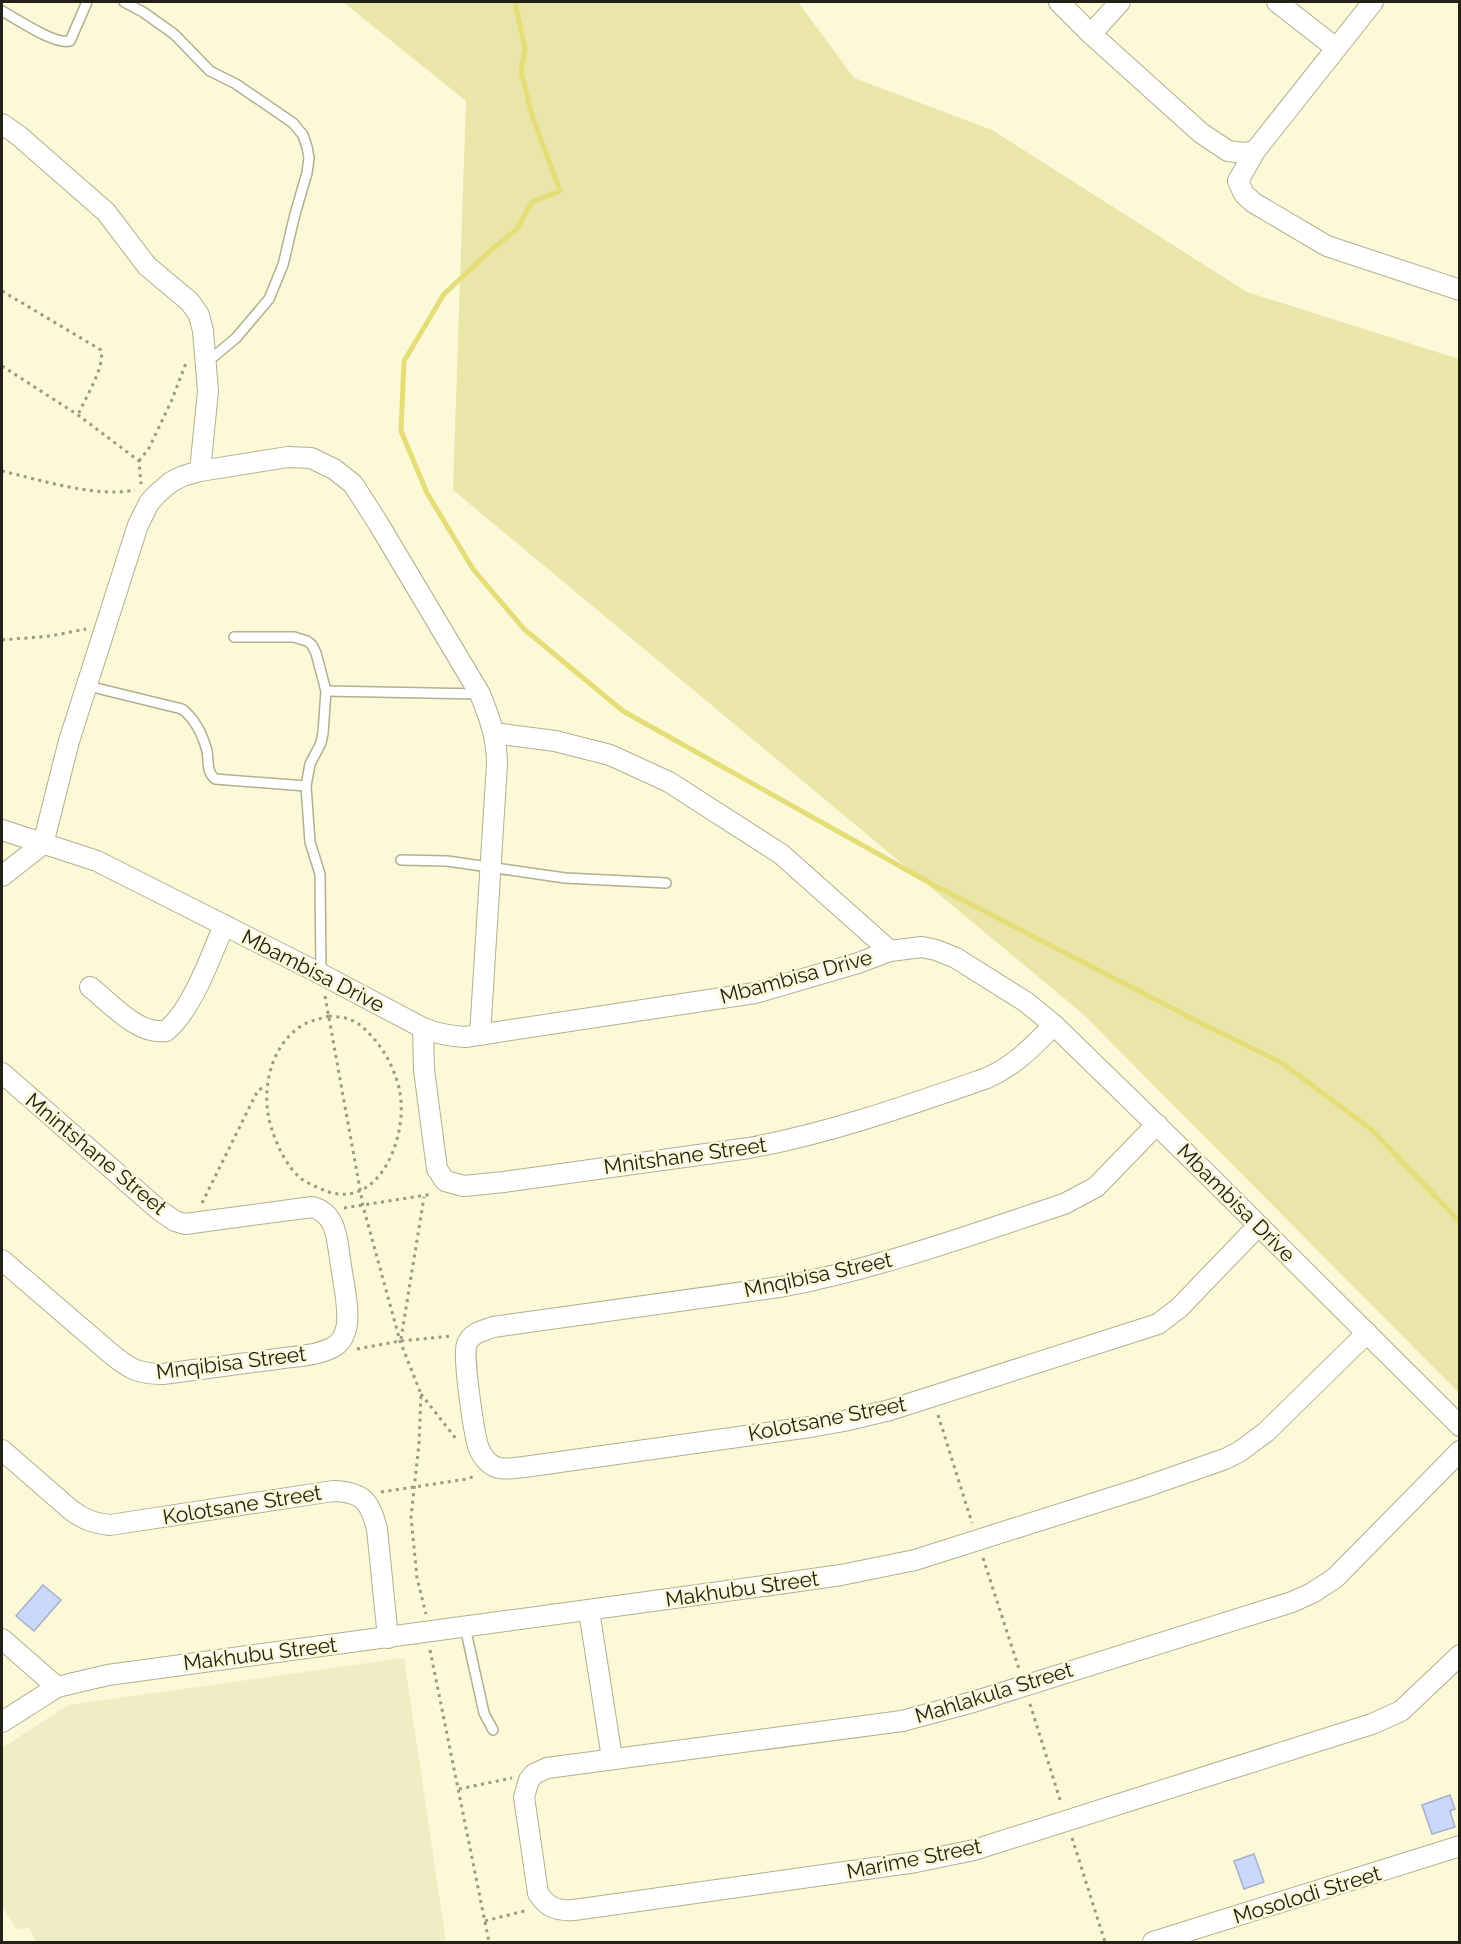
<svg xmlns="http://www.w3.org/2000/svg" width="1461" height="1944" viewBox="0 0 1461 1944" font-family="Raleway,sans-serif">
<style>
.built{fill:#efedc3}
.green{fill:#eae6aa}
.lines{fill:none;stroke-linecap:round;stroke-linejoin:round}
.stream{stroke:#e5de78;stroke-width:5}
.building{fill:#cbd8fa;stroke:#a5b0cd;stroke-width:1.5}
.lane-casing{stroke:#b1b08f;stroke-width:12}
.street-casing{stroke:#b1b08f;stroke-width:22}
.path{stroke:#9b9a82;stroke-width:3;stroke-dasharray:3 4.5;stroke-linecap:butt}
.lane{stroke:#fff;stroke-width:9}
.street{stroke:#fff;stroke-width:20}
.labels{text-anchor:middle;stroke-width:5;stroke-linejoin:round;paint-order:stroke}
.street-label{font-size:21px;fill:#222115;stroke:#fbf9d7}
</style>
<rect width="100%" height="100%" fill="#fbf9d7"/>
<!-- built -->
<path class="built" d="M404 1658 446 1942H36L29 1927 17 1930 2 1906V1748L68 1705Z"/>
<!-- green -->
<path class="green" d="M343 2H798L854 78 992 130 1247 292 1459 359V1393L1083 1014 453 490 466 101Z"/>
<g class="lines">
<!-- stream -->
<path class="stream" d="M515 2 525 49 521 71 532 115 560 191 532 202 516 230 492 249 444 294 404 361 401 431 427 493 473 569 524 629 623 711 930 883 1195 1020 1282 1063 1371 1129 1460 1222"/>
</g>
<!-- building -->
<g class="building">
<path d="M43 1585 61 1600 34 1631 16 1616Z"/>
<path d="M1450 1795 1455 1809 1450 1811 1455 1827 1432 1834 1422 1805Z"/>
<path d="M1254 1854 1264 1882 1244 1889 1234 1861Z"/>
</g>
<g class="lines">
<defs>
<g id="lane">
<path d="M124 2 143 12 174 34 210 71 236 84 293 123 303 135 307 147 309 158 307 173 295 214 283 265 269 299 236 338 206 363"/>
<path d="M2 11C17 19 54 45 70 41L87 2"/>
<path d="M88 686 182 709C195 719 203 736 207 751 209 762 206 771 215 779L306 786 310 764 321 743 323 733 326 691 316 653 312 645 307 641 294 637H234"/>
<path d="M326 691 479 694"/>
<path d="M306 786 310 842 320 874 321 974"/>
<path d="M401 860 447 861 565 878 666 883"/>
<path d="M465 1627 484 1713 493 1730"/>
</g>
<g id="street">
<path d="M1059 2 1091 34 1201 133 1228 151 1243 153 1255 151"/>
<path d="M1277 2 1336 48"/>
<path d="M1373 2 1255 151 1238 181 1244 194 1254 203 1327 246 1460 290"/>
<path d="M1091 34 1120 2"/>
<path d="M2 124 18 135 106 212 147 266 190 302 199 315 203 331 208 391 200 471"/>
<path d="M494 733 555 741 610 755 669 782 781 854 890 951"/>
<path d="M2 830 97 861 321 974 423 1028C437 1034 450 1036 465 1037L755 993 858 963 890 951 922 947 936 950 956 958 1026 1002 1054 1025 1208 1175 1460 1426"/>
<path d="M43 844 69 741 138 525 149 503 157 494 171 482 183 476 200 471 288 457 311 458 334 469 353 484 378 523 480 694C490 718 497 739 497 764L480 1035"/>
<path d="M2 876 43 844"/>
<path d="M90 987C112 1004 137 1035 166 1031 192 1010 211 956 224 925"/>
<path d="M423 1028 424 1070 437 1169 445 1181 464 1186 504 1182 749 1148C831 1133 909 1105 987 1078 1016 1065 1032 1047 1054 1025"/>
<path d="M2 1073 159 1210 175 1221 185 1224 312 1207C336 1213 337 1238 340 1259 342 1277 352 1316 345 1332 343 1338 340 1343 335 1346 319 1356 295 1356 277 1359 239 1364 201 1369 163 1374 137 1374 128 1368 109 1352L2 1260"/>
<path d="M1157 1124 1096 1187 1064 1204C970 1235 877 1269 780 1287L493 1327C482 1331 471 1333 467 1344 462 1355 474 1432 478 1446 480 1452 484 1458 488 1462 498 1472 511 1468 524 1467L810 1427 844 1421 890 1410 1158 1324 1179 1308 1258 1226"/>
<path d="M2 1450 71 1510C84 1520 94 1523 110 1525L333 1491C363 1492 370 1501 377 1529L388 1638"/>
<path d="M1460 1451 1335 1578 1312 1593 1292 1602 973 1702 902 1721 547 1768 534 1774 529 1780 524 1797 538 1893C547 1908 558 1911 574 1910L916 1862 974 1850 1372 1724 1401 1711 1460 1655"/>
<path d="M589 1611 612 1758"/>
<path d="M2 1639 57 1687"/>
<path d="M2 1722 57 1687 108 1675 764 1586 841 1575 915 1560 1142 1488 1225 1459 1239 1452 1266 1432 1367 1333"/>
<path d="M1153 1942 1460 1846"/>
</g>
</defs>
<!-- lane casing -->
<use href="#lane" class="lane-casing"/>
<!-- street casing -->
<use href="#street" class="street-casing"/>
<!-- path -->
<g class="path">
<path d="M2 291 101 350C105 368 85 398 78 415"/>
<path d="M2 366 78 415 139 461 141 484"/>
<path d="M139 461 149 448 171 402 186 363"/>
<path d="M2 471C41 480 96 498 135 490"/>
<path d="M2 640 50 636 86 629"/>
<path d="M325 996 363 1206 400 1341 421 1394 419 1444 411 1517 417 1578 426 1614"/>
<path d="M329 1016C336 1017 345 1017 351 1020 361 1024 368 1032 375 1040 387 1054 397 1075 400 1093 408 1139 377 1217 319 1188 314 1186 308 1183 303 1180 288 1169 278 1148 272 1130 260 1095 268 1046 303 1025 311 1020 320 1019 329 1016Z"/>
<path d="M202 1203 258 1090 266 1087"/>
<path d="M344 1208 433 1194"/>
<path d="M401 1339 424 1197"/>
<path d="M357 1349 400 1341 451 1336"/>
<path d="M421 1394 457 1440"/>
<path d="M938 1415 972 1523"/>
<path d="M381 1492 467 1479 475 1476"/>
<path d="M983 1558 1019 1669"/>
<path d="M430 1650 489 1942"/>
<path d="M1030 1704 1061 1803"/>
<path d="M459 1789 512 1778"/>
<path d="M1072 1838 1105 1942"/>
<path d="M485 1921 528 1910"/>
</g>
<!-- lane -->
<use href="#lane" class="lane"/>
<!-- street -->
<use href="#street" class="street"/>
</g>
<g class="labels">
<!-- street labels -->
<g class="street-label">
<text transform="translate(313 971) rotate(27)" y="7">Mbambisa Drive</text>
<text transform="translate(796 977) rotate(-15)" y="7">Mbambisa Drive</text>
<text transform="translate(96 1154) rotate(40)" y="7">Mnintshane Street</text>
<text transform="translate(685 1156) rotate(-8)" y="7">Mnitshane Street</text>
<text transform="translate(1236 1203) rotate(45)" y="7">Mbambisa Drive</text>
<text transform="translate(818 1275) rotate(-12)" y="7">Mnqibisa Street</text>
<text transform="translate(231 1363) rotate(-7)" y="7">Mnqibisa Street</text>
<text transform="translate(827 1419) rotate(-11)" y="7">Kolotsane Street</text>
<text transform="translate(242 1505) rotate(-9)" y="7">Kolotsane Street</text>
<text transform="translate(742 1589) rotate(-8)" y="7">Makhubu Street</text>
<text transform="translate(260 1654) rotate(-7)" y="7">Makhubu Street</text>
<text transform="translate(994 1693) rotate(-17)" y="7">Mahlakula Street</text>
<text transform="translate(914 1859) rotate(-11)" y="7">Marime Street</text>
<text transform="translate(1307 1895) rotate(-17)" y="7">Mosolodi Street</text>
</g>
</g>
<!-- border -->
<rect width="1461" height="1944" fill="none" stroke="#222115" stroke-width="6"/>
</svg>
